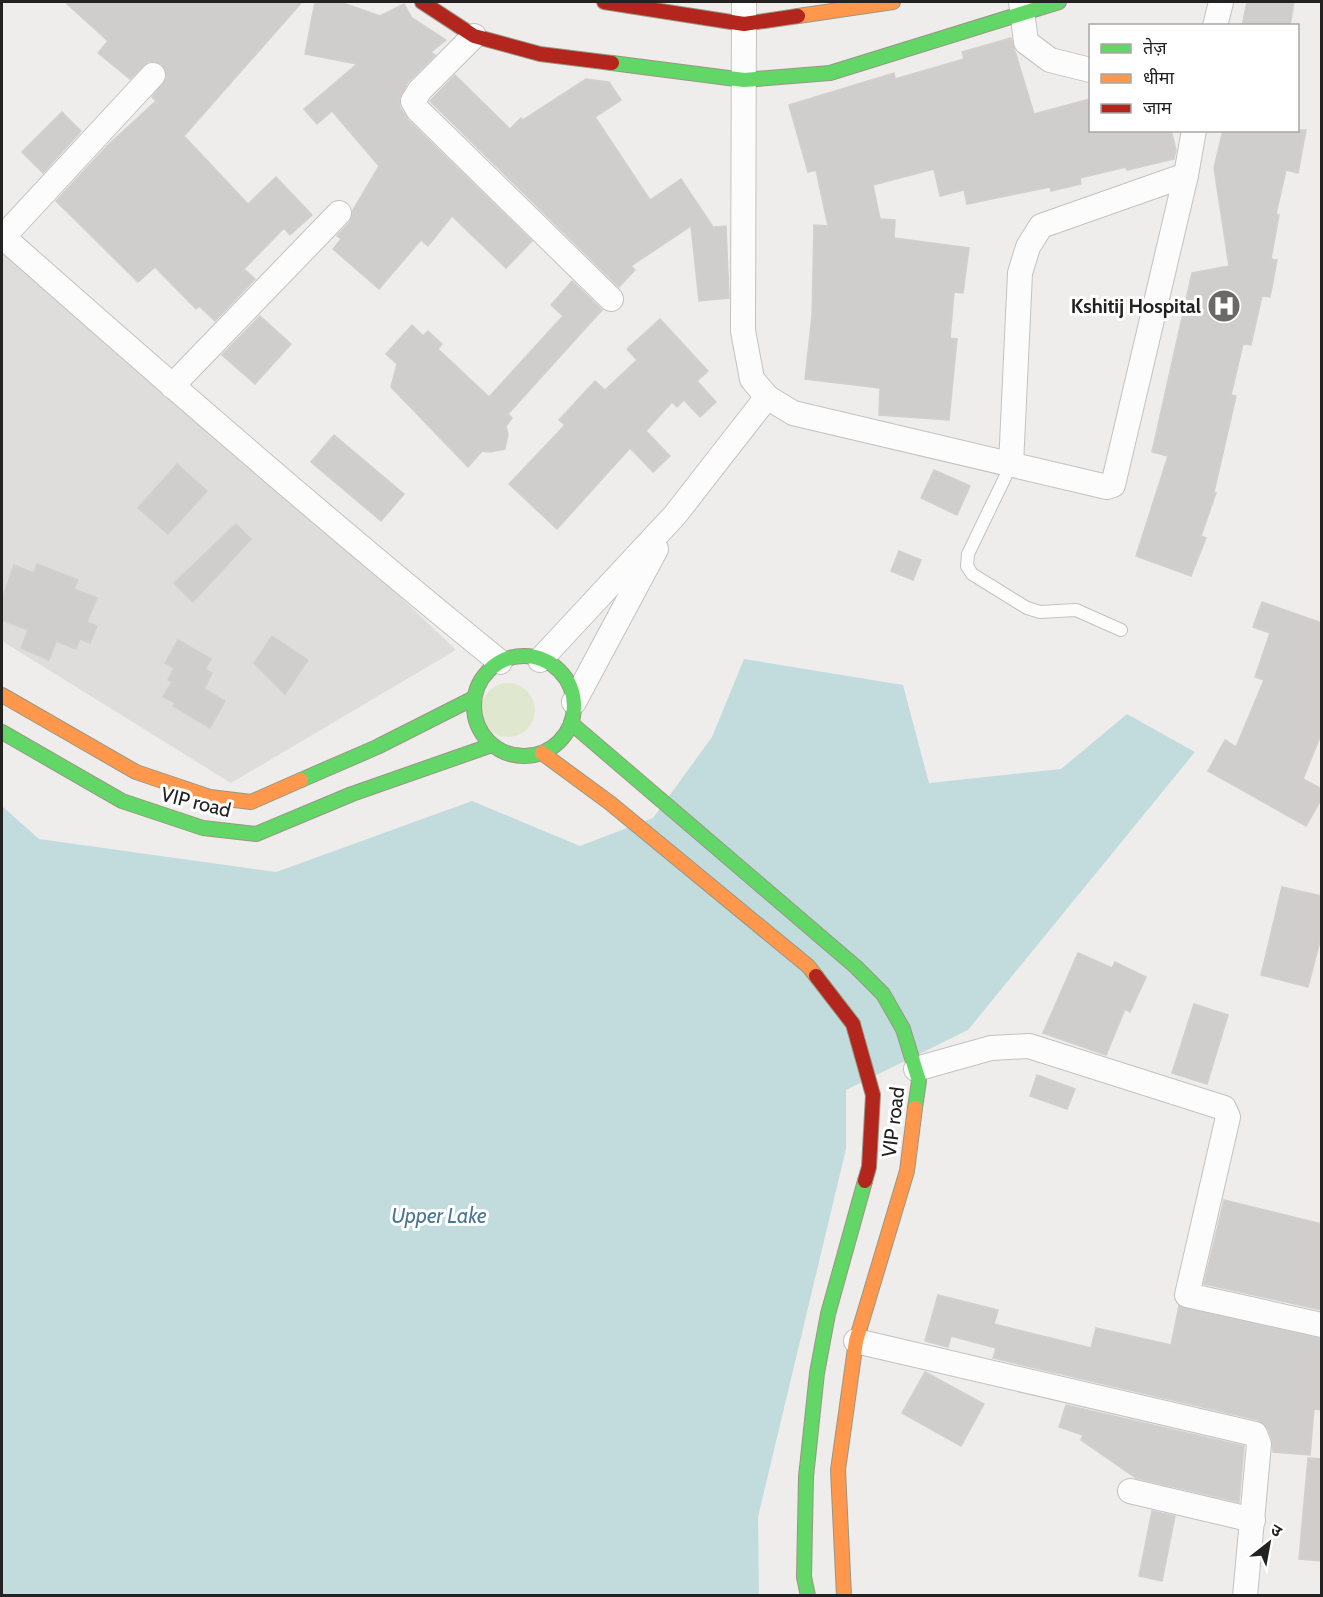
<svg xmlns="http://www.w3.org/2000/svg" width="1323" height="1597" viewBox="0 0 1323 1597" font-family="Cabin,'Noto Sans Devanagari',sans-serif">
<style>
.built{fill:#dedddc}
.grass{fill:#dfe8ce}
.water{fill:#c2dcde}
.building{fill:#d0cecc;stroke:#d2cfcd;stroke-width:1.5}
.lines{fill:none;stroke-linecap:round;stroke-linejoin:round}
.lane-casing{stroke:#c3c2c1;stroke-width:14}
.street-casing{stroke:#c3c2c1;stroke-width:26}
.fast-casing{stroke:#989784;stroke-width:16}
.slow-casing{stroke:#989784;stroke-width:16}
.jam-casing{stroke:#989784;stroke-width:16}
.lane{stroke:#fdfcfc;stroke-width:12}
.street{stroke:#fdfcfc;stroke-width:24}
.fast{stroke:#63d668;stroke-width:14}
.slow{stroke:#ff974d;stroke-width:14}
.jam{stroke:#b3261e;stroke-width:14}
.labels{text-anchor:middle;stroke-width:6;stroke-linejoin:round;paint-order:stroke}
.poi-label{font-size:20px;font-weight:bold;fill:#222;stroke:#fff;text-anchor:end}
.street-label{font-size:20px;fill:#222;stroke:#fff}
.water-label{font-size:21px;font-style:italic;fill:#4d7791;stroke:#fff}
</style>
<rect width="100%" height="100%" fill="#efedeb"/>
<!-- built -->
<path class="built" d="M2 217 456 650 231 783 2 641Z"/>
<!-- grass -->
<circle class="grass" cx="508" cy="710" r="27"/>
<!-- water -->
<path class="water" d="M744 659 903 685 929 783 1061 769 1127 714 1195 752 968 1030 846 1090V1149L758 1517 759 1596 2 1595V806L39 839 276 872 472 801 580 846 653 818 712 737Z"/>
<!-- building -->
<g class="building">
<path d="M65 2H302L184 136 248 204 276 177 312 215 290 235 284 228 244 269 255 279 215 321 199 306 196 309 155 267 138 282 56 201 107 146 156 101 152 97 167 78 162 64 149 61 130 79 98 53 108 41Z"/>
<path d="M315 2H340L380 16 404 4 412 18 446 40 431 52 435 55 408 82 399 100 400 107 408 120 532 241 506 268 452 216 428 246 421 240 379 289 333 249 341 239 337 236 350 222 353 210 379 166 332 111 317 124 304 109 357 64 305 54Z"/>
<path d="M1247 2H1294L1290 26H1242Z"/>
<path d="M1011 38 1034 114 1090 99V130H1171L1176 150 1174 159 1127 170 1126 167 1080 178 1081 184 1051 191 1050 187 967 204 964 190 940 196 934 169 873 185 880 219 895 220 894 238 969 248 963 293 954 292 950 338 957 339 949 420 879 415 880 388 805 379 812 316 814 225 828 226 816 170 808 172 789 105 894 73 895 79 964 59 962 52Z"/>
<path d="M455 75 510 129 521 118 523 120 586 79 609 82 621 100 595 117 650 200 681 179 713 227 726 226 729 298 699 301 691 226 631 266 635 270 619 287 430 101Z"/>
<path d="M62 112 81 131 43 173 22 152Z"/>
<path d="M1223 130H1306L1298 173 1286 170 1276 214 1279 215 1271 259 1277 260 1270 297 1262 296 1251 345 1243 344 1231 395 1236 396 1214 492 1216 493 1201 536 1206 538 1191 576 1136 556 1168 456 1152 452 1192 273 1229 266 1214 168Z"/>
<path d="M572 281 602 310 508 414 512 418 506 426 508 434 505 449 490 452 482 451 468 467 391 387 397 364 386 354 412 325 423 336 428 331 442 344 438 349 489 397 563 316 551 305Z"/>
<path d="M260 316 291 344 255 384 222 355Z"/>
<path d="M660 319 708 371 697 381 716 402 700 417 684 400 677 407 672 402 646 431 670 456 653 472 630 448 557 529 509 484 565 425 559 420 595 381 605 390 637 360 627 349Z"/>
<path d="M334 435 404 494 381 521 311 462Z"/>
<path d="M177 464 207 491 168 534 138 508Z"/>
<path d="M934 470 970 486 957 515 921 498Z"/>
<path d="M236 524 251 539 193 602 174 583Z"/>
<path d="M899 551 921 560 913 580 891 571Z"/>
<path d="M37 564 78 580 74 589 97 598 87 622 97 626 90 643 80 639 76 649 56 641 49 660 21 648 28 630 2 620V599L14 565 34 573Z"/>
<path d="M1262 602 1322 623V732L1303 779 1322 789V798L1306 826 1208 771 1225 740 1236 747 1264 680 1255 677 1270 633 1253 627Z"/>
<path d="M272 636 308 660 285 694 254 663Z"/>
<path d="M178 640 211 659 205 669 212 673 204 689 225 701 210 728 173 706 175 703 163 697 172 682 168 680 174 668 165 663Z"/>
<path d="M1282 887 1322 896V933L1308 987 1261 975Z"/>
<path d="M1078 953 1112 968 1115 962 1146 977 1130 1012 1125 1009 1106 1055 1043 1033Z"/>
<path d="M1194 1004 1228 1015 1207 1084 1172 1073Z"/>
<path d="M1037 1075 1075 1089 1067 1109 1030 1096Z"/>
<path d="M1224 1200 1322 1224V1310L1204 1284Z"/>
<path d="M938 1295 998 1310 994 1324 1091 1348 1096 1328 1171 1345 1179 1306 1322 1339V1410L1314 1409 1310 1455 1273 1452 1272 1439 1268 1429 1258 1420 993 1358 996 1348 951 1336 948 1347 925 1341Z"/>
<path d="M925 1372 984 1404 961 1446 902 1413Z"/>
<path d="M1066 1405 1244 1446 1239 1502 1136 1478 1081 1440 1083 1435 1059 1427Z"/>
<path d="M1308 1458 1322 1459V1561L1299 1559Z"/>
<path d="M1152 1511 1175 1516 1162 1581 1139 1576Z"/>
</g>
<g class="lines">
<defs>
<path id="lane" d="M1011 465 968 554 967 566 972 574 1027 608 1040 612 1076 610 1121 630"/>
<g id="street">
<path d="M1021 2 1026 42 1050 60 1090 70"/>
<path d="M1215 26 1221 2"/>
<path d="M474 36 420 90 413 101 418 110 611 299"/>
<path d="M2 236C165 380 330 524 500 662"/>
<path d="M3 237 153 75"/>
<path d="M172 386 339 213"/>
<path d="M767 397 793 413 1107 487 1113 485 1186 175 1194 130"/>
<path d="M1011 465 1020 273 1028 247 1041 226 1186 175"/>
<path d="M540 660 675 515 767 397 752 379 743 331 744 2"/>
<path d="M574 702 656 549"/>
<path d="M916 1069 991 1048 1029 1046 1224 1108 1228 1117 1187 1295 1322 1325"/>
<path d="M856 1341 1255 1434 1259 1444 1245 1596"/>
<path d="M1130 1491 1253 1520"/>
</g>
<g id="fast">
<path d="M612 63 744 80 830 73 1059 2"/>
<circle cx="524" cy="706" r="50"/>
<path d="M571 723 856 967 883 994 903 1029 919 1081 915 1108"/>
<path d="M2 732 122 801 203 828 256 834 352 794 492 745"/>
<path d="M301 780 377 747 474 698"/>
<path d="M808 1596 804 1577 806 1477 817 1373 828 1314 865 1181"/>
</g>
<g id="slow">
<path d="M798 16 893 2"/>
<path d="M2 695 136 772 210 797 251 802 301 780"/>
<path d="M542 753 610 803 808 966 816 976"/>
<path d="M844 1596 838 1470 856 1341 907 1171 915 1108"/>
</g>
<g id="jam">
<path d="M422 2 474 36 540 54 612 63"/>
<path d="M604 2 744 24 798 16"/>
<path d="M816 976 853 1024 873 1095 869 1167 865 1181"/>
</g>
</defs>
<!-- lane casing -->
<use href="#lane" class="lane-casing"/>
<!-- street casing -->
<use href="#street" class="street-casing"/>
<!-- fast casing -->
<use href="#fast" class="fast-casing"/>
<!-- slow casing -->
<use href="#slow" class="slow-casing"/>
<!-- jam casing -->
<use href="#jam" class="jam-casing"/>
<!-- lane -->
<use href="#lane" class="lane"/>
<!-- street -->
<use href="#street" class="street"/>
<!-- fast -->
<use href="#fast" class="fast"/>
<!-- slow -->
<use href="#slow" class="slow"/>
<!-- jam -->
<use href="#jam" class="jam"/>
</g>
<!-- icons -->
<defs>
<symbol id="hospital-disc" viewBox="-11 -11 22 22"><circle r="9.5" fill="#6a6968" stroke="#fff"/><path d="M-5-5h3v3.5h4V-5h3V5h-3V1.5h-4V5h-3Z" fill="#fff"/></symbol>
</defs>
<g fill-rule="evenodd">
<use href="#hospital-disc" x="1205" y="287" width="38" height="38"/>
</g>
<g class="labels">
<!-- poi labels -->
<g class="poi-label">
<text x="1201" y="313">Kshitij Hospital</text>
</g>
<!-- street labels -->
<g class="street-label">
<text transform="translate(196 802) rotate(14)" y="7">VIP road</text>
<text transform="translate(893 1122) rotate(-83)" y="7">VIP road</text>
</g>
<!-- water labels -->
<g class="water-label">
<text x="439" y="1223">Upper Lake</text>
</g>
</g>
<!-- border -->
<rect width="1323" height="1597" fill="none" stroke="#222222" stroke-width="6"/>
<!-- legend -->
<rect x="1089" y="24" width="210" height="108" fill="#ffffff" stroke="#a7a7a7" stroke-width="1.5"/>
<rect x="1101" y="44" width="30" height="9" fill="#63d668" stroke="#a7a7a7" stroke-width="1.5"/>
<text x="1143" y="54" font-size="18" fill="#222222">तेज़</text>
<rect x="1101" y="74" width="30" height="9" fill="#ff974d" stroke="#a7a7a7" stroke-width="1.5"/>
<text x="1143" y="84" font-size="18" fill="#222222">धीमा</text>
<rect x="1101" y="104" width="30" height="9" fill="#b3261e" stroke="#a7a7a7" stroke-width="1.5"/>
<text x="1143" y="114" font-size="18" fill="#222222">जाम</text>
<!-- north arrow -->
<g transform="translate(1269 1543) rotate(31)" stroke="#ffffff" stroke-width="4.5" paint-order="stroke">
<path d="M0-4.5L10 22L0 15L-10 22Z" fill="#222222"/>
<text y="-9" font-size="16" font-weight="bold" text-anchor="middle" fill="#222222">उ</text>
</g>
</svg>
